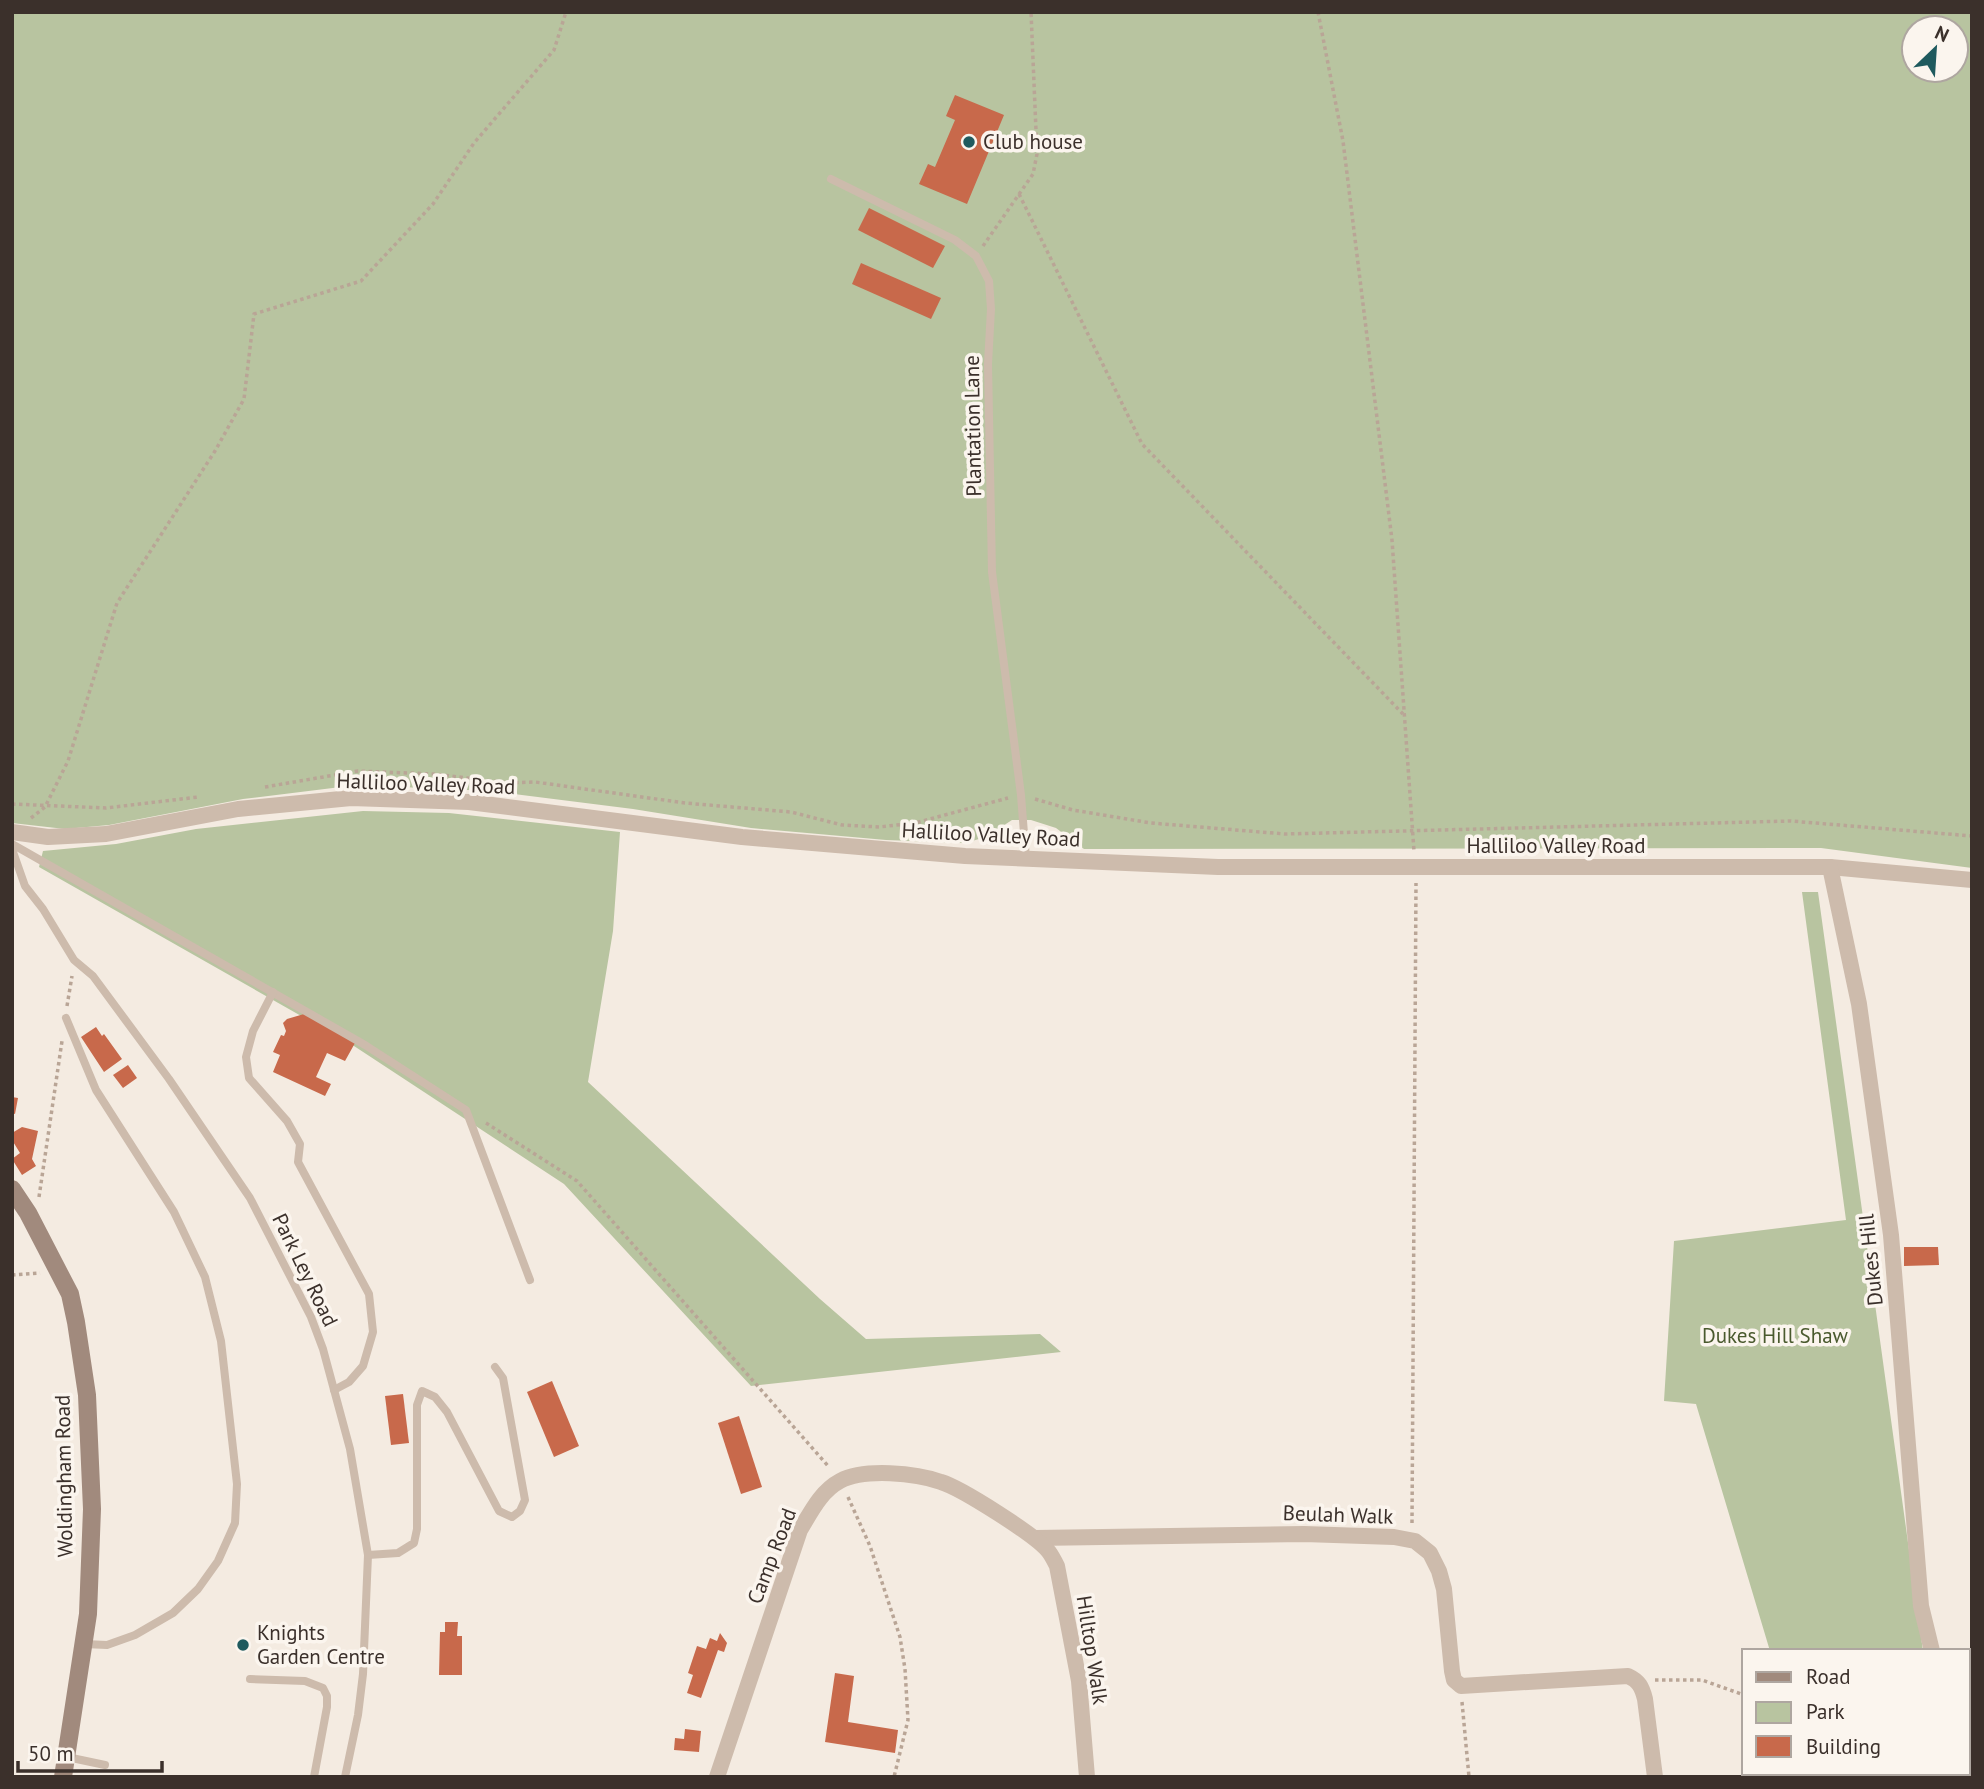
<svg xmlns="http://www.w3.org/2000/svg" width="1984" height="1789" viewBox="0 0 1984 1789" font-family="'PT Sans',sans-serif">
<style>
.green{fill:#b8c4a0;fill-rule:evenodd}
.building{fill:#c8694b}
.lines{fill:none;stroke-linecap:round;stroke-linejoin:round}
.path{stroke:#b9a596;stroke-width:3.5;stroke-dasharray:3.5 3.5;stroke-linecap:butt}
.lane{stroke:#cdbbac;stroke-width:8}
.street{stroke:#cdbbac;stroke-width:16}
.secondary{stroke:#a18a7d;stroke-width:18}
.poi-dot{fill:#1f5a5e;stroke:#fbf5ee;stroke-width:2.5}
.labels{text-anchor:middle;stroke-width:7;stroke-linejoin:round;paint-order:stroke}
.poi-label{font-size:21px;fill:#3b302b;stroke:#fbf5ee;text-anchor:start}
.street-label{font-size:21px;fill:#3b302b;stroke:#fbf5ee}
.park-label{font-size:21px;fill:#4a5a2e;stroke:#fbf5ee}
</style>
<rect width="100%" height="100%" fill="#f4ebe1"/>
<!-- green -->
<g class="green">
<path d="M12 12H1972V868L1821 848 1084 849 1056 828 1031 820H1012L986 837 965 843 886 840 751 828 633 809 490 791 357 785 243 799 109 825 65 829 12 823ZM1914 28H1956V70H1914Z"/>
<path d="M363 811 449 813 620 832 613 931 588 1082 820 1299 866 1339 1040 1334 1061 1352 751 1386 564 1184 354 1046 39 867 43 851 116 844 196 829Z"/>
<path d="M1802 892H1818L1923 1651H1770L1696 1404 1664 1401 1674 1241 1846 1220Z"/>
<path d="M1968 1720 1972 1722V1777H1903L1897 1773H1968Z"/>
</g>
<!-- building -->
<g class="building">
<path d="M955 95 1004 115 967 204 919 184 928 164 935 167 955 120 946 116Z"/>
<path d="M869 208 945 246 933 268 858 230Z"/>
<path d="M861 263 941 298 931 319 852 284Z"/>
<path d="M304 1014 355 1043 345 1061 327 1053 316 1077 331 1084 325 1096 273 1072 280 1055 273 1052 281 1035 284 1036 286 1031 283 1023 287 1019Z"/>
<path d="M96 1027 102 1036 104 1034 122 1059 104 1072 81 1037Z"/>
<path d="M128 1065 137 1078 123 1088 113 1075Z"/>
<path d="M12 1097 18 1098 15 1114 12 1113Z"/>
<path d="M22 1127 38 1131 32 1159 36 1166 22 1175 12 1159 20 1153 12 1140V1133Z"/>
<path d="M1904 1247H1938L1939 1265 1904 1266Z"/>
<path d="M552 1381 579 1446 554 1457 527 1392Z"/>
<path d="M403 1394 409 1443 391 1445 385 1396Z"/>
<path d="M739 1416 762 1487 741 1494 718 1423Z"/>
<path d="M445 1622H458L457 1636H462V1675H439L440 1632H445Z"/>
<path d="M720 1633 727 1643 724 1652 718 1650 701 1698 687 1693 693 1675 688 1673 697 1646 706 1649 710 1638 717 1641Z"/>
<path d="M835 1673 854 1676 848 1722 898 1730 895 1753 825 1742Z"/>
<path d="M685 1729 701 1731 699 1752 674 1750 675 1738 684 1739Z"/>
</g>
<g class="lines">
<!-- path -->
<g class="path">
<path d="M1318 12 1343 141 1392 540 1414 851"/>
<path d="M1019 194 1142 444 1403 714"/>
<path d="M983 246 1033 174 1037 154 1031 12"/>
<path d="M265 787 358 771 434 774 508 783 535 782 685 803 791 812 842 825 879 827 915 823 1008 798"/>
<path d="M1035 799 1073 810 1151 823 1285 834 1791 821 1972 836"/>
<path d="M12 804 106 808 198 797"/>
<path d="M31 818 45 807 68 761 117 603 215 451 244 399 254 314 361 281 433 204 474 143 554 50 566 12"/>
<path d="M67 1006 72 976"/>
<path d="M486 1123 577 1181 829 1467"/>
<path d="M39 1197 62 1041"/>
<path d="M12 1275 40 1273"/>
<path d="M848 1497 870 1546 900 1637 905 1669 908 1720 894 1777"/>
<path d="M1412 1523 1416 883"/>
<path d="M1655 1680H1702L1744 1695"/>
<path d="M1462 1702 1469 1777"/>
</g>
<!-- lane -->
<g class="lane">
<path d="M831 179 955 240 976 256 989 281 991 309 988 364 992 572 1021 795 1026 859"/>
<path d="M12 844 365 1045 466 1110 530 1280"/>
<path d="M12 849 25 886 43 909 74 960 93 976 169 1079 250 1198 311 1317 323 1349 350 1449 368 1555 363 1674 358 1715 345 1777"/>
<path d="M273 992 253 1031 246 1057 249 1078 287 1121 300 1144 298 1162 369 1294 373 1332 363 1366 349 1382 334 1390"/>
<path d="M66 1018 96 1090 174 1212 205 1277 221 1341 237 1484 235 1523 218 1561 198 1589 173 1613 135 1635 107 1645 84 1644"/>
<path d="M368 1555 398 1553 414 1543 417 1529V1405L422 1391 435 1397 447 1412 499 1511 512 1517 520 1511 525 1500 503 1378 495 1367"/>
<path d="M250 1679 305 1681 323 1688 327 1696V1707L314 1777"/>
<path d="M67 1757 105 1765"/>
<path d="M1968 1768 1972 1772"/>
</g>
<!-- street -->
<g class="street">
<path d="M12 832 48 837 106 834 238 809 351 798 469 802 742 837 965 856 1218 867H1830L1972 880"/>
<path d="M1830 867 1859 1004 1891 1235 1921 1606 1932 1651"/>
<path d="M1035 1538 1304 1534 1394 1537 1415 1541 1430 1553 1439 1571 1444 1589 1452 1671 1454 1680 1461 1686 1628 1676C1639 1681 1642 1687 1645 1699L1655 1777"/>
<path d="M717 1777 800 1530C811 1512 821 1491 840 1481 864 1468 916 1473 941 1482 961 1488 1037 1536 1049 1552 1052 1556 1055 1562 1057 1566L1079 1681 1087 1777"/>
</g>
<!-- secondary -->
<path class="secondary" d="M12 1189 28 1213 70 1294 76 1322 87 1395 92 1509 88 1614 63 1777"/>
</g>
<!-- markers -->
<g class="poi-dot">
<circle cx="969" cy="142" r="7"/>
<circle cx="243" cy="1645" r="7"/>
</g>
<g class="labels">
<!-- poi labels -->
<g class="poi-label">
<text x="983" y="149">Club house</text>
<text x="257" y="1640">Knights<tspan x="257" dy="24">Garden Centre</tspan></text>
</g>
<!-- street labels -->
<g class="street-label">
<text transform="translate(973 426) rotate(-91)" y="7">Plantation Lane</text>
<text transform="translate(426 784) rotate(2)" y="7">Halliloo Valley Road</text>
<text transform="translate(991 835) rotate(3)" y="7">Halliloo Valley Road</text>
<text x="1556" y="853">Halliloo Valley Road</text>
<text transform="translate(1871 1260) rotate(-96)" y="7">Dukes Hill</text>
<text transform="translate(305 1270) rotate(64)" y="7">Park Ley Road</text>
<text transform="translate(64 1476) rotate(-91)" y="7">Woldingham Road</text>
<text transform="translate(1338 1515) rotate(2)" y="7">Beulah Walk</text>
<text transform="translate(772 1556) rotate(-69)" y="7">Camp Road</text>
<text transform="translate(1092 1650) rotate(81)" y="7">Hilltop Walk</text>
</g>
<!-- park labels -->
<g class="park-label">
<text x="1775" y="1343">Dukes Hill Shaw</text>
</g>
</g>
<!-- border -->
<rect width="1984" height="1789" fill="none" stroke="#3b302b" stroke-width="28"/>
<!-- legend -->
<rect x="1742" y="1649" width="228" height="126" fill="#fbf5ee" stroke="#aea6a0" stroke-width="2"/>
<rect x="1756" y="1672" width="35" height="10" fill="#a18a7d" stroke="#aea6a0" stroke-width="2"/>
<text x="1806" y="1684" font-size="21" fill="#3b302b">Road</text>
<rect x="1756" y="1702" width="35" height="21" fill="#b8c4a0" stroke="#aea6a0" stroke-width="2"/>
<text x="1806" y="1719" font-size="21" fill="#3b302b">Park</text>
<rect x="1756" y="1736" width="35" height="21" fill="#c8694b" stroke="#aea6a0" stroke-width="2"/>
<text x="1806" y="1754" font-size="21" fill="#3b302b">Building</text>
<!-- north arrow -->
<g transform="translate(1935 49) rotate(25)"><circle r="33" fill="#fbf5ee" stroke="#aea6a0" stroke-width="2"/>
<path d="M0-5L12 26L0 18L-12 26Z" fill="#1f5a5e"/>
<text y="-10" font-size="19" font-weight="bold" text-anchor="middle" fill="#3b302b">N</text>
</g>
<!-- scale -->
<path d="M18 1761v10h144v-10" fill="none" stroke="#3b302b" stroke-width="3.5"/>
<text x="28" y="1761" font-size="21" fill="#3b302b" stroke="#fbf5ee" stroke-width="5" paint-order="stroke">50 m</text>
</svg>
